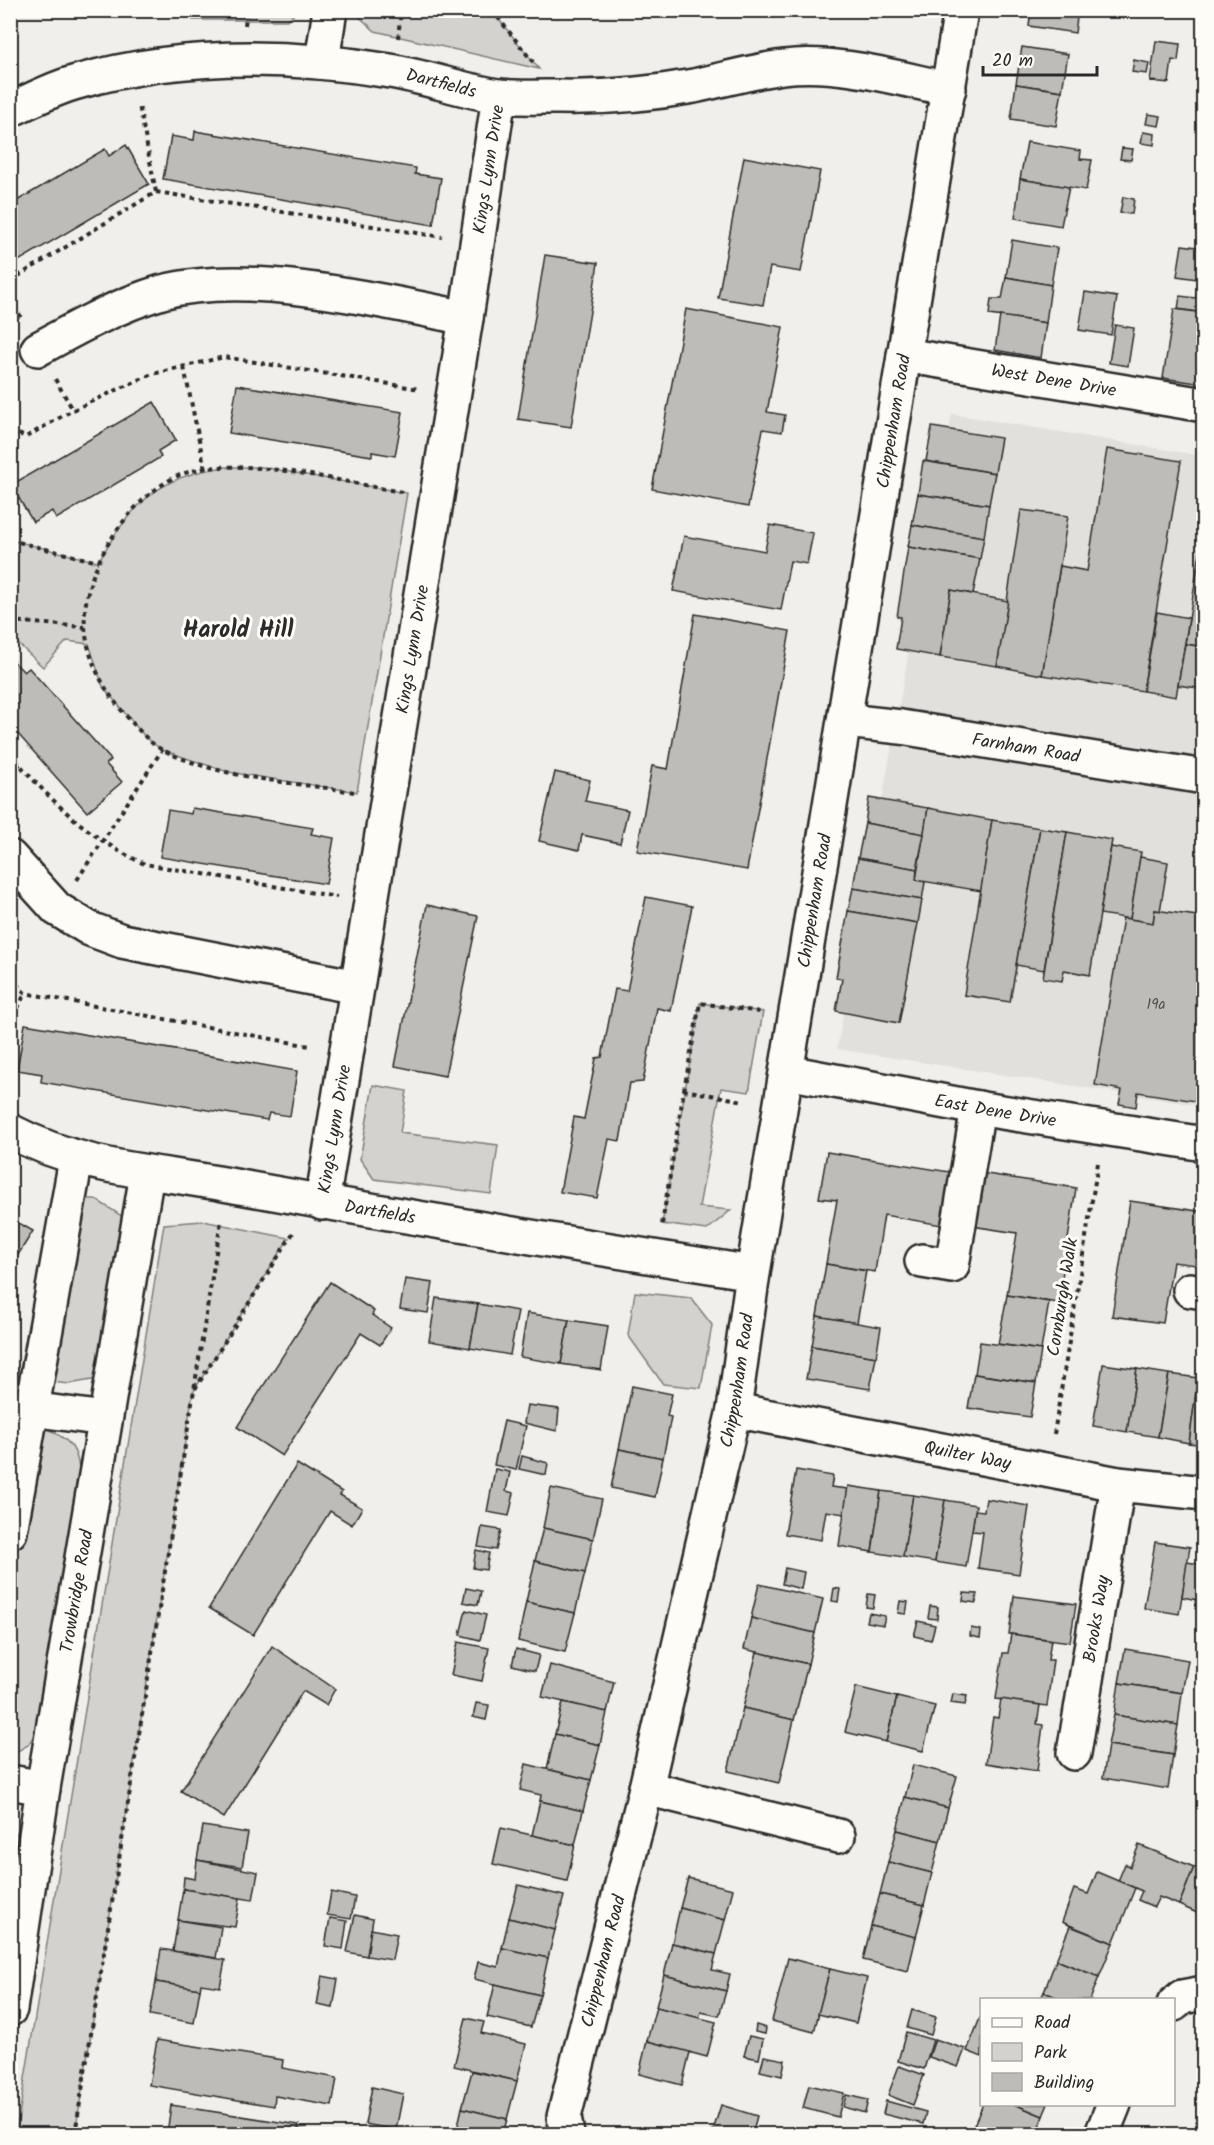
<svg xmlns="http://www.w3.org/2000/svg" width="1214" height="2145" viewBox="0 0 1214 2145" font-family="Kalam,sans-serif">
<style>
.built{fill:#e1e0dc}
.green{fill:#d3d2cf;stroke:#7f7e7d;stroke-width:1.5}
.building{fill:#bdbcb8;stroke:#2b2b2b;stroke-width:1.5}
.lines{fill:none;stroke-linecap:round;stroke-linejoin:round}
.minor-casing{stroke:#2b2b2b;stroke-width:38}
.path{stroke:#2b2b2b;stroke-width:4;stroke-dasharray:4.5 4.5;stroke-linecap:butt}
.minor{stroke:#fdfcf7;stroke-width:33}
.labels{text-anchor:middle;stroke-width:6;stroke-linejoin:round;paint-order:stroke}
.number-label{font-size:15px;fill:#504f4e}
.street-label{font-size:18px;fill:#2b2b2b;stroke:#fdfcf7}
.district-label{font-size:24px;font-weight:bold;fill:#2b2b2b;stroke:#fdfcf7}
</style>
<rect width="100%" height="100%" fill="#f0efeb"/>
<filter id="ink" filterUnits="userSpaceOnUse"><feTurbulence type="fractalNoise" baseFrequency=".0167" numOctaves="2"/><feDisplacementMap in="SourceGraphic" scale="12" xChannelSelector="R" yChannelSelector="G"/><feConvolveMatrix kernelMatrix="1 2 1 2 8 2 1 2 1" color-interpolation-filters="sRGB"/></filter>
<g filter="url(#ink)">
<!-- built -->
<path class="built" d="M952 414 1203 456V1106L837 1049Z"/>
<!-- green -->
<g class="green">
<path d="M192 11V10L298 11 287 20H193Z"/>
<path d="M353 11H492L539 69 375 31Z"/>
<path d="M226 467H262L407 493 357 792 228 772 162 750 146 738 103 687 89 644 67 641 43 667 11 637V540L98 562C131 505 158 475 226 467Z"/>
<path d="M700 1003 763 1012 749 1092 721 1088 699 1207 731 1210 707 1230 662 1224Z"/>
<path d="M373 1085 407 1091 400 1133 498 1145 491 1194 374 1179 360 1159Z"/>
<path d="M77 1199H95L125 1218 97 1379 69 1384 44 1381Z"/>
<path d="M203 1221 289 1238 193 1392 75 2134H16L164 1224Z"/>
<path d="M635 1292 691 1298 712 1325 701 1388 663 1384 628 1335Z"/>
<path d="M38 1423C73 1443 77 1443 81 1485L42 1723 28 1745 11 1755V1584Z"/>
<path d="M11 1820 24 1853 11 1915Z"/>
</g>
<!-- building -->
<g class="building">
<path d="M1031 10H1078L1075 33 1029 26Z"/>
<path d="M1156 41 1180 44 1178 61 1172 60 1169 83 1150 81Z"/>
<path d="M1022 47 1068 54 1062 91 1016 84Z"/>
<path d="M1203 47H1204V86L1197 85Z"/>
<path d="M1134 60 1149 63 1147 74 1132 72Z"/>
<path d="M1016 84 1062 91 1056 126 1011 119Z"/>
<path d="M1148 114 1161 116 1159 126 1146 124Z"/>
<path d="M195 131 416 168 415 174 441 178 433 225 163 179 171 136 194 140Z"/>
<path d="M1143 132 1155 134 1154 145 1141 143Z"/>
<path d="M1027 142 1081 151 1080 159 1092 160 1086 190 1020 179Z"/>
<path d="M126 145 149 184 10 266V205L105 149 109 156Z"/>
<path d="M1122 148 1133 149 1131 160 1120 159Z"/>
<path d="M744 157 820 171 801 272 770 267 763 305 718 298Z"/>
<path d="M1020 179 1069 187 1061 226 1015 218Z"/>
<path d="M1123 197 1134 199 1132 214 1120 213Z"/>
<path d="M1012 240 1057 248 1051 285 1006 277Z"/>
<path d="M1182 245 1204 248V280L1177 276Z"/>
<path d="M545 255 598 263 571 427 518 419Z"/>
<path d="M1006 277 1051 285 1046 323 989 315 991 299H1002Z"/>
<path d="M1198 279 1204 280V313L1178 309 1180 296 1196 298Z"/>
<path d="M1085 292 1117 297 1111 335 1079 330Z"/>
<path d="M686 309 783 327 767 412 785 415 782 432 763 429 748 507 652 489Z"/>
<path d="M1174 309 1204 313V384L1163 378Z"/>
<path d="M1000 316 1046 323 1041 358 995 350Z"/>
<path d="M1115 325 1134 328 1128 366 1109 363Z"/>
<path d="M237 385 403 412 395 456 372 452V456L229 433Z"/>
<path d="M154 402 176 440 158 451 161 457 56 519 52 511 33 522 11 485Z"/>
<path d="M932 427 1001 438 995 473 926 461Z"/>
<path d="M1107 449 1181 461 1143 691 1042 675 1060 566 1087 571Z"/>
<path d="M923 461 995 473 989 505 918 494Z"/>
<path d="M918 494 989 505 984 537 912 525Z"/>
<path d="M1021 510 1068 516 1042 675 997 666Z"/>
<path d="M770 525 813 533 807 564 790 561 781 610 673 591 684 536 765 551Z"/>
<path d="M912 525 984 537 980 559 908 547Z"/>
<path d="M1204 528V647L1185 644Z"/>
<path d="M908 547 980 559 973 594 951 590 940 657 896 649 901 617H897Z"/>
<path d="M951 590 1008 601 997 666 940 657Z"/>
<path d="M1157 612 1189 618 1176 697 1143 691Z"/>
<path d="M695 614 790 631 747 870 637 851 652 766 668 769Z"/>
<path d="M1185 644 1204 647V689L1178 685Z"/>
<path d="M10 658 24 672 29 668 111 760 106 764 122 782 87 812 10 725Z"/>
<path d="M555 772 590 780 585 801 628 810 620 843 582 835 579 850 539 841Z"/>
<path d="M869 798 928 808 924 834 865 823Z"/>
<path d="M192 808 313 828 311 834 334 838 326 884 160 857 168 810 191 814Z"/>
<path d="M928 808 992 820 981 891 916 880Z"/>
<path d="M992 820 1040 828 1010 1002 964 995Z"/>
<path d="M865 823 924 834 917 869 858 858Z"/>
<path d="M1040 828 1067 832 1044 970 1016 965Z"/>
<path d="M1067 832 1112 840 1090 975 1064 970 1062 981 1043 978Z"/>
<path d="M1111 847 1141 852 1130 919 1100 914Z"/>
<path d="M1140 857 1168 862 1160 911 1155 910 1153 923 1130 919Z"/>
<path d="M858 858 917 869 916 880 925 882 922 900 853 888Z"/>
<path d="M853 888 922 900 918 923 848 911Z"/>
<path d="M646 897 692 906 671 1011 657 1008 643 1082 630 1083 620 1141 609 1139 597 1198 560 1192 574 1117 584 1119 596 1058 602 1057 615 989 627 991Z"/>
<path d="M427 905 478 916 445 1076 395 1066Z"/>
<path d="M1155 910 1204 917V1094L1202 1102 1138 1092 1136 1107 1119 1104 1122 1090 1095 1085 1123 918 1153 923Z"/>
<path d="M848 911 918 923 899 1023 836 1011 842 979 836 978Z"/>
<path d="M25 1024 297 1071 290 1116 269 1113 267 1120 41 1082 42 1074 17 1070Z"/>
<path d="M827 1152 956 1173 947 1226 884 1215 875 1272 826 1264 837 1200 819 1198Z"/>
<path d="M980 1173 1076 1188 1058 1303 1007 1295 1017 1233 972 1226Z"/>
<path d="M1130 1201 1204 1212V1266L1173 1262 1163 1323 1112 1316Z"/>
<path d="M10 1218 33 1231 18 1255 10 1251Z"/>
<path d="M10 1251 18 1255 10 1268Z"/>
<path d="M826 1264 866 1271 857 1323 817 1316Z"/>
<path d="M405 1279 433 1283 428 1313 400 1309Z"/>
<path d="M330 1282 374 1311 372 1315 391 1328 380 1345 361 1333 282 1456 237 1427Z"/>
<path d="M1007 1295 1049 1302 1041 1350 998 1344Z"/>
<path d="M436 1298 478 1304 470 1348 429 1341Z"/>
<path d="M478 1304 518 1311 510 1355 470 1348Z"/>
<path d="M527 1313 569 1320 561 1364 520 1357Z"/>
<path d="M817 1316 881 1327 876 1357 812 1346Z"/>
<path d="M569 1320 608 1326 601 1370 561 1364Z"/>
<path d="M980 1342 1041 1350 1036 1383 975 1374Z"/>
<path d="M812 1346 876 1357 870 1389 806 1379Z"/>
<path d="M1103 1364 1137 1369 1127 1432 1093 1426Z"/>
<path d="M1137 1369 1169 1374 1158 1437 1127 1432Z"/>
<path d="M974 1374 1036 1383 1030 1417 968 1408Z"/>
<path d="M1169 1374 1198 1378 1189 1443 1158 1437Z"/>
<path d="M1198 1378 1204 1379V1445L1189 1443Z"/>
<path d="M632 1386 672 1394 667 1416 671 1417 663 1458 619 1449Z"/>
<path d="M527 1405 559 1409 557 1431 524 1423Z"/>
<path d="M504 1421 526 1426 516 1470 494 1465Z"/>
<path d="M619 1449 663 1458 655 1497 611 1488Z"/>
<path d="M522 1456 548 1463 546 1475 519 1469Z"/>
<path d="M297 1464 342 1492 340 1495 362 1508 352 1525 330 1511 253 1635 209 1608Z"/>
<path d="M495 1469 510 1472 506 1491 514 1493 509 1516 487 1512Z"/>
<path d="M796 1470 833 1476 831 1487 848 1489 844 1514 826 1511 821 1540 785 1534Z"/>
<path d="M848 1486 881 1491 872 1552 839 1546Z"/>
<path d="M551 1488 602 1499 593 1539 543 1528Z"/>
<path d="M881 1491 913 1495 903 1557 872 1552Z"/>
<path d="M913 1495 945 1500 935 1562 903 1557Z"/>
<path d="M986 1499 1029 1506 1019 1574 978 1568 983 1532 972 1531 975 1510 984 1511Z"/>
<path d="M945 1500 976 1505 966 1567 935 1562Z"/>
<path d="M482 1527 501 1530 496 1550 478 1547Z"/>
<path d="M543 1528 593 1539 585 1573 535 1561Z"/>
<path d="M1155 1542 1190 1547 1179 1614 1144 1608Z"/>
<path d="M476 1550 489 1553 486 1570 473 1568Z"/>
<path d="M535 1561 585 1573 575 1613 526 1602Z"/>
<path d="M1187 1562 1204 1565 1203 1601 1182 1597Z"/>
<path d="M785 1568 804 1572 801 1589 782 1584Z"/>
<path d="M759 1584 823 1599 815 1633 751 1618Z"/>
<path d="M466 1588 481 1591 478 1605 463 1602Z"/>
<path d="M834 1588 840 1589 838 1602 832 1601Z"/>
<path d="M964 1593 977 1594 976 1603 963 1601Z"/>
<path d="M868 1594 875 1595 873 1608 866 1607Z"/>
<path d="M1014 1596 1076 1604 1070 1642 1009 1634Z"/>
<path d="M900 1601 908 1602 906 1614 898 1613Z"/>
<path d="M526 1602 575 1613 565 1652 518 1641Z"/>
<path d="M930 1606 938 1607 937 1619 928 1618Z"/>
<path d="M466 1610 486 1615 480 1640 460 1635Z"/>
<path d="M869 1613 885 1616 883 1625 867 1622Z"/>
<path d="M751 1618 815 1633 808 1664 744 1649Z"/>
<path d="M918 1621 935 1625 931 1640 914 1636Z"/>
<path d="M971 1628 981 1630 980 1638 970 1636Z"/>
<path d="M1011 1634 1051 1640 1048 1660H1053L1047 1706 996 1699 1003 1653H1008Z"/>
<path d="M458 1642 489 1648 482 1681 451 1675Z"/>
<path d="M272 1646 335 1689 326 1705 303 1691 224 1818 181 1791Z"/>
<path d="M516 1649 539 1655 535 1671 512 1665Z"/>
<path d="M1125 1649 1188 1660 1182 1693 1119 1683Z"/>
<path d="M757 1652 808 1664 794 1720 743 1708Z"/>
<path d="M550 1665 614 1682 607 1712 542 1697Z"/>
<path d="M1119 1683 1182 1693 1178 1725 1114 1715Z"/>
<path d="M856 1687 897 1697 886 1742 845 1732Z"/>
<path d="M953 1694 967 1696 965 1705 951 1703Z"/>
<path d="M897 1697 935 1706 923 1751 886 1742Z"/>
<path d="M1001 1699 1040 1705 1037 1724 1043 1725 1037 1771 986 1763 993 1717 998 1718Z"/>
<path d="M563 1702 607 1712 600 1745 555 1734Z"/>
<path d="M476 1703 489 1705 486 1720 473 1717Z"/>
<path d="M743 1708 794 1720 779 1783 728 1771Z"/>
<path d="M1114 1715 1178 1725 1173 1755 1108 1745Z"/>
<path d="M555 1734 600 1745 591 1780 547 1769Z"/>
<path d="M1108 1745 1173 1755 1168 1789 1103 1778Z"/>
<path d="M526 1764 591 1780 583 1811 540 1801 541 1795 520 1790Z"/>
<path d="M913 1765 957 1776 948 1808 905 1797Z"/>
<path d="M905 1797 948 1808 940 1841 897 1830Z"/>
<path d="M540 1801 583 1811 575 1845 532 1835Z"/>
<path d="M203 1826 248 1833 242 1867 197 1860Z"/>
<path d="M501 1828 575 1845 567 1881 493 1864Z"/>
<path d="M897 1830 940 1841 932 1873 888 1862Z"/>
<path d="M1139 1845 1194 1867 1179 1905 1159 1897 1154 1907 1138 1900 1142 1891 1118 1881 1125 1864 1130 1867Z"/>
<path d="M197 1860 258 1872 253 1900 183 1889 184 1877 195 1879Z"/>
<path d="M888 1862 932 1873 924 1905 880 1894Z"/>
<path d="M1194 1867 1204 1871V1916L1179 1905Z"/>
<path d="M1097 1872 1135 1888 1113 1943 1062 1922 1074 1889 1088 1894Z"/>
<path d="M688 1878 733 1889 725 1920 680 1908Z"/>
<path d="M518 1885 564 1896 555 1930 509 1918Z"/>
<path d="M183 1889 240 1898 235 1927 178 1920Z"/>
<path d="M331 1892 355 1897 351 1919 327 1915Z"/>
<path d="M880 1894 924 1905 916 1937 871 1926Z"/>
<path d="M680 1908 725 1920 716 1954 672 1943Z"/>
<path d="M355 1915 373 1919 367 1956 347 1952Z"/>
<path d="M330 1918 347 1921 343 1949 325 1946Z"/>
<path d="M509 1918 555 1930 548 1958 502 1948Z"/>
<path d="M178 1920 221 1927 216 1958 173 1951Z"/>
<path d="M871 1926 916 1937 908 1971 863 1960Z"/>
<path d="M1070 1926 1113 1943 1099 1977 1056 1960Z"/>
<path d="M371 1929 397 1934 392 1960 367 1956Z"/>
<path d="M672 1943 716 1954 712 1970 730 1974 726 1991 664 1975Z"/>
<path d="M502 1948 548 1958 540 1995 474 1979 478 1962 498 1967Z"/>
<path d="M161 1949 225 1960 220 1987 201 1984 200 1989 156 1982Z"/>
<path d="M788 1958 830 1969 814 2032 772 2021Z"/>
<path d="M1056 1960 1099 1977 1090 2000H1063L1044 1992Z"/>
<path d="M830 1969 867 1978 856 2023 818 2014Z"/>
<path d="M664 1975 726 1991 719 2016 701 2012 699 2018 656 2007Z"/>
<path d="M322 1976 338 1979 333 2008 317 2005Z"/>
<path d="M156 1982 200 1989 194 2023 150 2015Z"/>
<path d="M495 1984 540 1995 531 2027 487 2017Z"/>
<path d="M1044 1992 1063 2000H1040Z"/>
<path d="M656 2007 716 2022 707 2057 647 2041Z"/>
<path d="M912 2010 936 2017 931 2035 907 2028Z"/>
<path d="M466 2018 484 2022 481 2033 526 2044 517 2081 454 2066Z"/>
<path d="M980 2018 982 2019V2057L967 2051Z"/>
<path d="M756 2025 766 2028 765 2034 755 2032Z"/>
<path d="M906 2032 933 2040 924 2069 898 2061Z"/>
<path d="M749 2036 763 2039 759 2059 744 2056Z"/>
<path d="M935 2039 965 2049 958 2067 929 2057Z"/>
<path d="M157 2040 283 2060 282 2068 337 2078 332 2106 275 2096 274 2106 149 2085Z"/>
<path d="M647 2041 690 2052 682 2085 639 2074Z"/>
<path d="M764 2056 785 2060 782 2076 760 2071Z"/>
<path d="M899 2066 924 2075 913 2105 888 2095Z"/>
<path d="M472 2071 517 2081 507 2119 462 2108Z"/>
<path d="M809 2085 844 2093 838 2117 803 2108Z"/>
<path d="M372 2087 403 2094 396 2130 365 2124Z"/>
<path d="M846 2095 868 2100 865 2113 843 2107Z"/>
<path d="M886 2101 926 2112 923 2124 883 2114Z"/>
<path d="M983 2104H1014L1043 2116 1036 2134H997L974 2125Z"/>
<path d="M1014 2104H1048L1043 2116Z"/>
<path d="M171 2105 299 2125 298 2129 314 2132 313 2134H167Z"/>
<path d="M721 2105 757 2116 752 2134H712Z"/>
<path d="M462 2108 507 2119 503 2134H456Z"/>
</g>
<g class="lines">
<defs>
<g id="minor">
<path d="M322 61 330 10"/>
<path id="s1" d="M10 110C32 100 54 88 77 82 179 53 286 54 390 71 426 77 461 90 498 96 518 98 540 97 560 97 604 98 650 94 694 86 723 80 753 71 783 67 837 60 896 78 949 89"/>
<path d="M38 349C78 327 118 305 162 292 248 269 379 300 466 318"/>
<path id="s2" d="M904 355 1204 405"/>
<path id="s3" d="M846 721 901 727 1204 777"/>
<path d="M10 857 57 909 90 929 122 941 357 987"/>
<path id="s4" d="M787 1072 983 1109 1204 1144"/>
<path id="s5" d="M10 1131C85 1170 150 1170 229 1185 404 1217 579 1245 753 1273"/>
<path id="s6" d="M322 1203 466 318 499 96"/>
<path d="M922 1261 952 1266 978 1108"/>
<path d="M1190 1290 1204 1292"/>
<path d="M31 1409 105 1419"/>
<path id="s7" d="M734 1410 1118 1484 1204 1493"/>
<path d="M10 1532 76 1159"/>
<path id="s8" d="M1074 1753 1118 1484"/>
<path d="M10 1782 43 1788"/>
<path d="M646 1788 838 1836"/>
<path d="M1174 2004 1182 1997 1204 1993"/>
<path id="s9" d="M10 2009 43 1788 147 1174"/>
<path id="s10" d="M567 2134 564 2117 646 1788 734 1410 753 1273 961 10"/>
<path d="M1102 2134 1114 2104"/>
</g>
</defs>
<!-- minor casing -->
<use href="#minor" class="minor-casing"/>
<!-- path -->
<g class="path">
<path d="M492 10 533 62"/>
<path d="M245 25 247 10"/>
<path d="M398 38 401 10"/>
<path d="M156 192 442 237"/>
<path d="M10 281 156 192 139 105"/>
<path d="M10 298 21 317"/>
<path d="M184 367 205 469"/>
<path d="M55 379 73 410 152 374 224 357 420 389"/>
<path d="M10 431 26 437 73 410"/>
<path d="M10 540 98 562"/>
<path d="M10 621 85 627"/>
<path d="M10 753C47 798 92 841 145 864L337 897"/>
<path d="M10 773 20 764"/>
<path d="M354 792C292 782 220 779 163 750 150 744 140 731 130 720 106 694 88 663 85 627 80 571 130 495 182 474 238 453 343 483 403 492"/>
<path d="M77 880 162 750"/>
<path d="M10 977 25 993 310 1046"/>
<path d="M10 1025 25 993"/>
<path d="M684 1090 700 1003 760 1012"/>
<path d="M662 1224 684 1090 744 1101"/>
<path d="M195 1389 293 1233"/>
<path d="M1054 1434 1098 1163"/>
<path d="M75 2134 221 1221"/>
</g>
<!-- minor -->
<use href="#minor" class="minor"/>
</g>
</g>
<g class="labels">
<!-- number labels -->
<g class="number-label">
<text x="1156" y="1009">19a</text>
</g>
<!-- street labels -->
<g class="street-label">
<text dy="6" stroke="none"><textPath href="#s1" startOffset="441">Dartfields</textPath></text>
<text dy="6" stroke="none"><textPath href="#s6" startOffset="1047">Kings Lynn Drive</textPath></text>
<text dy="6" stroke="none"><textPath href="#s2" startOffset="152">West Dene Drive</textPath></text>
<text dy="6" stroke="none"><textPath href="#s10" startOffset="1746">Chippenham Road</textPath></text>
<text dy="6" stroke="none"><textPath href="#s6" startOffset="561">Kings Lynn Drive</textPath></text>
<text dy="6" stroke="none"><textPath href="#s3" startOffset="182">Farnham Road</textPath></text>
<text dy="6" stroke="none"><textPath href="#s10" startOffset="1260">Chippenham Road</textPath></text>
<text dy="6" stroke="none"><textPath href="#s4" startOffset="212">East Dene Drive</textPath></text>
<text dy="6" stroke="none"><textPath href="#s6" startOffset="75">Kings Lynn Drive</textPath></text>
<text dy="6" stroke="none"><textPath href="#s5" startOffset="380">Dartfields</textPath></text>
<text transform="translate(1062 1297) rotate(-81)" y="6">Cornburgh Walk</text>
<text dy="6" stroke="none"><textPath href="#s10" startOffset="774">Chippenham Road</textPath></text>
<text dy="6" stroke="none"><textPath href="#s7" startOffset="238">Quilter Way</textPath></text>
<text dy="6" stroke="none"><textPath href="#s9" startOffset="423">Trowbridge Road</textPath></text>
<text dy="6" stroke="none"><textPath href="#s8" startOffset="136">Brooks Way</textPath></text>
<text dy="6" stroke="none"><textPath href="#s10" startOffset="178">Chippenham Road</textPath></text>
</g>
<!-- district labels -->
<g class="district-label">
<text x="238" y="637">Harold Hill</text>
</g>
</g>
<!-- margin -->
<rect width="1214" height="2145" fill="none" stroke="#fdfcf7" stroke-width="36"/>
<rect x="18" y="18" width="1178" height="2109" fill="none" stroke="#2b2b2b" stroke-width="2" filter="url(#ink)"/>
<!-- legend -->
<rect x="980" y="1998" width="195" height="108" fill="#fdfcf7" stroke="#a9a8a5" stroke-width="1.5"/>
<rect x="992" y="2018" width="30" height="9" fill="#fdfcf7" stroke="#a9a8a5" stroke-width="1.5"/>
<text x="1034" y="2028" font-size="18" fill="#2b2b2b">Road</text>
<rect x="992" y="2043" width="30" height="18" fill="#d3d2cf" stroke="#a9a8a5" stroke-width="1.5"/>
<text x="1034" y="2058" font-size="18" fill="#2b2b2b">Park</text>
<rect x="992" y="2073" width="30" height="18" fill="#bdbcb8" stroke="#a9a8a5" stroke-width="1.5"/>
<text x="1034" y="2088" font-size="18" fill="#2b2b2b">Building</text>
<!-- scale -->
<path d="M983 66v9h114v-9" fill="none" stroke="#2b2b2b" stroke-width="3"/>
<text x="992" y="66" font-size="18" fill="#2b2b2b" stroke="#fdfcf7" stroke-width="4.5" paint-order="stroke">20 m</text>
</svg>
